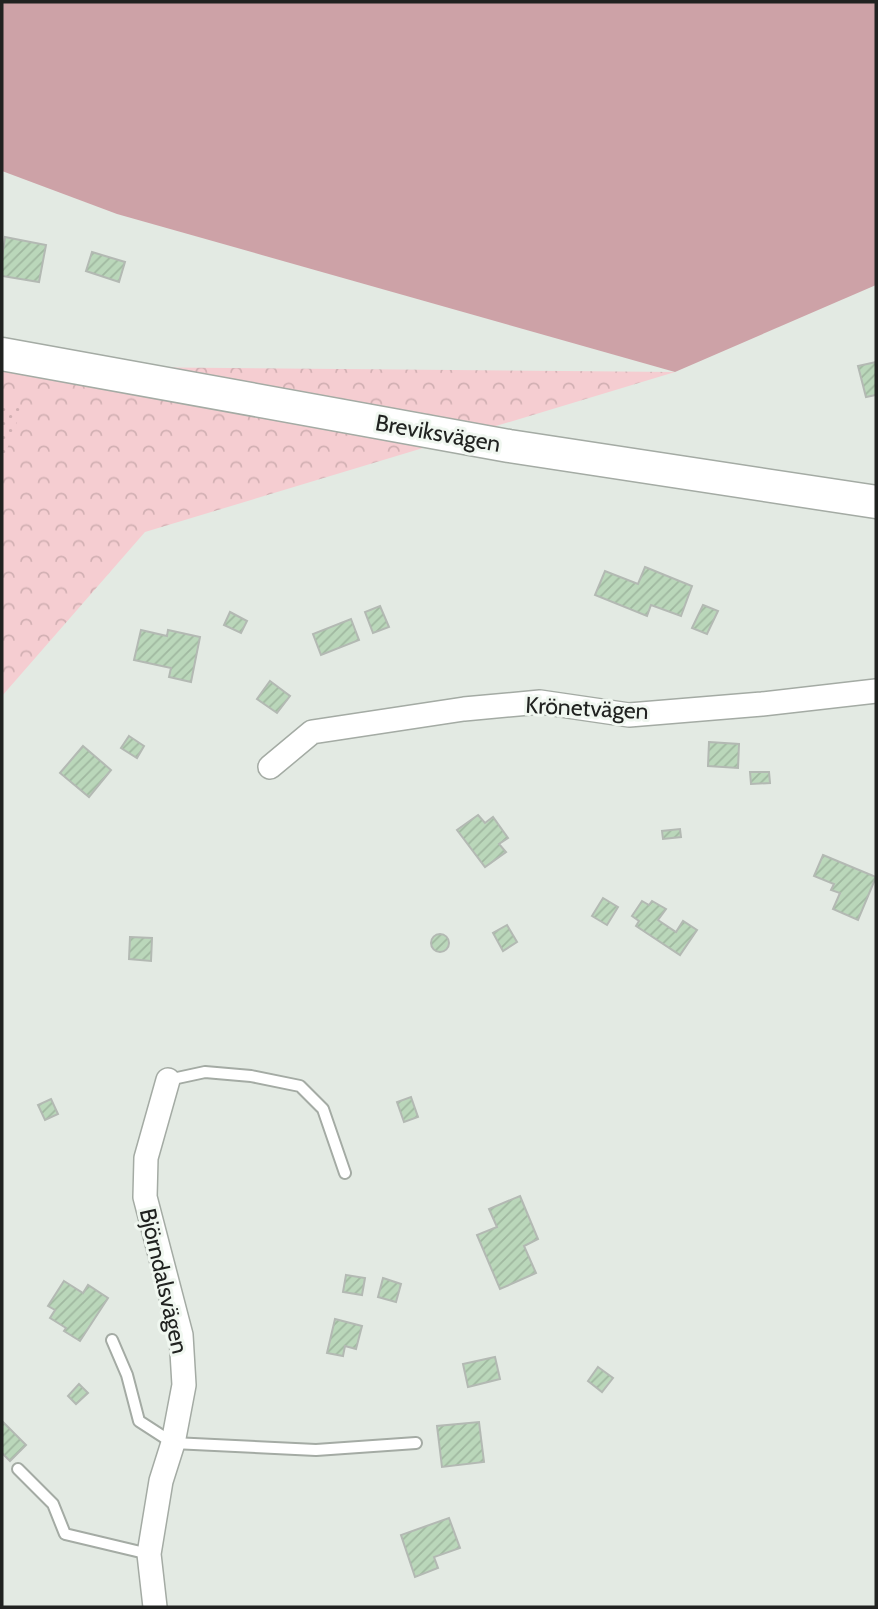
<svg xmlns="http://www.w3.org/2000/svg" width="878" height="1609" viewBox="0 0 878 1609" font-family="Cabin,sans-serif">
<style>
.forest{fill:url(#forest-crowns)}
.park{fill:url(#park-dots)}
.water{fill:#cda2a7}
.building{fill:url(#building-hatch);stroke:#b3b9b3;stroke-width:2}
.lines{fill:none;stroke-linecap:round;stroke-linejoin:round}
.service-casing{stroke:#a4aba4;stroke-width:14}
.minor-casing{stroke:#a4aba4;stroke-width:26}
.secondary-casing{stroke:#a4aba4;stroke-width:35}
.service{stroke:#fff;stroke-width:10}
.minor{stroke:#fff;stroke-width:23}
.secondary{stroke:#fff;stroke-width:32}
.labels{text-anchor:middle;stroke-width:6;stroke-linejoin:round;paint-order:stroke}
.street-label{font-size:23px;fill:#202220;stroke:#f0f7f0}
</style>
<defs>
<pattern id="forest-crowns" width="20" height="18" patternUnits="userSpaceOnUse" patternTransform="scale(1.75)"><rect width="20" height="18" fill="#f5cdd1"/><path d="M2 6a3 3 0 1 1 6 0M12 15a3 3 0 1 1 6 0" fill="none" stroke="#d2b0b3"/></pattern>
<pattern id="park-dots" width="8" height="8" patternUnits="userSpaceOnUse" patternTransform="scale(1.75)"><rect width="8" height="8" fill="#f5cdd1"/><path d="M2 2h.1M6 6h.1" fill="none" stroke="#d2b0b3" stroke-width="1.8" stroke-linecap="round"/></pattern>
<pattern id="building-hatch" width="6" height="6" patternUnits="userSpaceOnUse" patternTransform="scale(1.75)"><rect width="6" height="6" fill="#bad7ba"/><path d="M-1 1l2-2M0 6l6-6M5 7l2-2" fill="none" stroke="#a0b8a0"/></pattern>
</defs>
<rect width="100%" height="100%" fill="#e3eae3"/>
<!-- forest -->
<path class="forest" d="M2 366 675 372 145 532 2 696Z"/>
<!-- park -->
<path class="park" d="M2 406 22 408 2 463Z"/>
<!-- water -->
<path class="water" d="M2 2H876V285L675 372 117 214 2 171Z"/>
<!-- building -->
<g class="building">
<path d="M5 237 46 245 39 282 2 276V258Z"/>
<path d="M92 252 125 262 119 282 86 271Z"/>
<path d="M876 362V395L866 397 858 366Z"/>
<path d="M645 567 692 586 681 616 651 605 647 616 595 595 605 571 638 584Z"/>
<path d="M703 605 718 611 707 634 692 628Z"/>
<path d="M380 606 389 627 373 633 365 612Z"/>
<path d="M230 612 247 621 241 633 224 625Z"/>
<path d="M351 619 359 640 321 655 313 634Z"/>
<path d="M141 630 167 636 168 630 200 637 191 682 169 677 171 668 134 660Z"/>
<path d="M270 681 290 696 277 713 257 699Z"/>
<path d="M129 736 144 746 137 758 121 748Z"/>
<path d="M709 742 739 744 738 768 708 766Z"/>
<path d="M83 746 111 770 89 797 60 773Z"/>
<path d="M750 772H769L770 783 751 784Z"/>
<path d="M478 815 485 823 493 817 508 838 499 844 506 852 485 867 457 830Z"/>
<path d="M680 829 681 837 663 839 662 831Z"/>
<path d="M823 855 876 877 858 920 833 909 840 893 831 890 834 884 814 876Z"/>
<path d="M603 898 618 907 607 925 592 916Z"/>
<path d="M642 901 649 905 652 901 666 909 658 920 676 932 683 921 697 930 680 955 636 926 639 921 632 916Z"/>
<path d="M507 925 517 942 503 951 493 933Z"/>
<circle cx="440" cy="943" r="9"/>
<path d="M130 937 152 938 151 961 129 959Z"/>
<path d="M411 1097 418 1117 404 1122 397 1102Z"/>
<path d="M51 1099 58 1114 45 1120 38 1105Z"/>
<path d="M520 1196 538 1239 524 1246 536 1273 500 1289 477 1235 497 1227 489 1209Z"/>
<path d="M346 1275 365 1278 362 1295 343 1292Z"/>
<path d="M383 1278 401 1284 396 1302 378 1297Z"/>
<path d="M64 1281 83 1293 88 1285 108 1298 80 1341 64 1331 66 1328 50 1318 55 1310 48 1306Z"/>
<path d="M335 1319 362 1326 356 1349 345 1346 343 1356 327 1353Z"/>
<path d="M495 1357 500 1379 468 1387 463 1364Z"/>
<path d="M598 1367 613 1378 602 1392 588 1381Z"/>
<path d="M79 1384 88 1393 76 1404 68 1396Z"/>
<path d="M2 1421 26 1445 10 1461 2 1453Z"/>
<path d="M479 1422 484 1462 442 1467 437 1426Z"/>
<path d="M449 1518 460 1548 434 1557 438 1568 415 1577 401 1535Z"/>
</g>
<g class="lines">
<defs>
<g id="service">
<path d="M168 1080 205 1072 251 1076 300 1086 323 1109 345 1173"/>
<path d="M112 1340 127 1375 139 1421 173 1443 316 1450 416 1443"/>
<path d="M18 1469 53 1504 65 1534 149 1554"/>
</g>
<g id="minor">
<path d="M270 767 312 732 464 709 540 702 629 715 762 704 876 691"/>
<path d="M155 1607 149 1554 161 1481 173 1443 184 1385 181 1335 145 1197 146 1158 168 1080"/>
</g>
<path id="secondary" d="M2 354 509 446 876 502"/>
</defs>
<!-- service casing -->
<use href="#service" class="service-casing"/>
<!-- minor casing -->
<use href="#minor" class="minor-casing"/>
<!-- secondary casing -->
<use href="#secondary" class="secondary-casing"/>
<!-- service -->
<use href="#service" class="service"/>
<!-- minor -->
<use href="#minor" class="minor"/>
<!-- secondary -->
<use href="#secondary" class="secondary"/>
</g>
<g class="labels">
<!-- street labels -->
<g class="street-label">
<text transform="translate(438 433) rotate(10)" y="8">Breviksvägen</text>
<text transform="translate(587 708) rotate(3)" y="8">Krönetvägen</text>
<text transform="translate(164 1281) rotate(77)" y="8">Björndalsvägen</text>
</g>
</g>
<!-- border -->
<rect width="878" height="1609" fill="none" stroke="#202220" stroke-width="7"/>
</svg>
